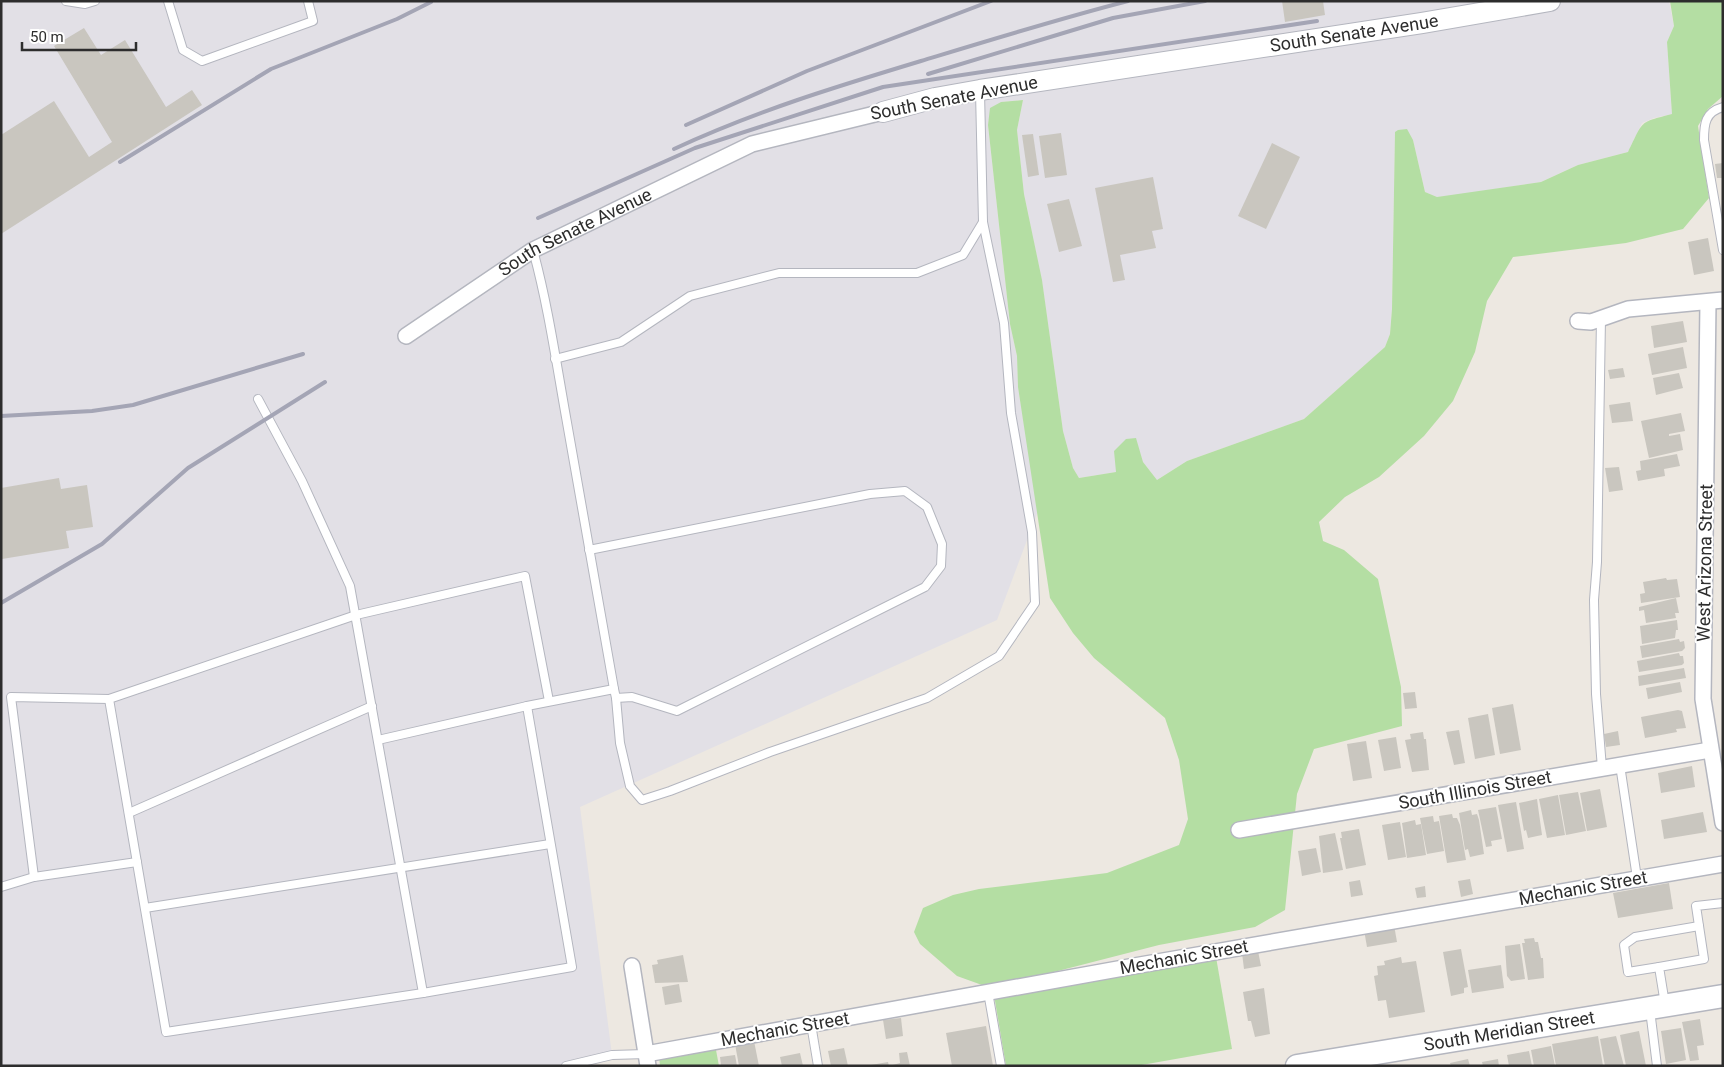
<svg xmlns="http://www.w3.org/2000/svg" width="1724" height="1067" viewBox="0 0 1724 1067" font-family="Roboto,sans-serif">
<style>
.industrial{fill:#e2e0e6}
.green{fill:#b4dea3}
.building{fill:#c9c6bf}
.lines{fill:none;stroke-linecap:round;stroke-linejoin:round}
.service-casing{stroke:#b4b6bf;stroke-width:10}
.minor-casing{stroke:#b4b6bf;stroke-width:18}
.tertiary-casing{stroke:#b4b6bf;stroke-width:22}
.secondary-casing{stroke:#b4b6bf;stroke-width:25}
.service{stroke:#fff;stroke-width:8}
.minor{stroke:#fff;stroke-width:15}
.tertiary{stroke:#fff;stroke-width:20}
.secondary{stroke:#fff;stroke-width:22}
.rail{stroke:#a4a5b5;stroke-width:4}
.labels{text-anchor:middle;stroke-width:4;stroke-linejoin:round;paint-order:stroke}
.street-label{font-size:18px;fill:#2d2d2d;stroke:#fff}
</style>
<rect width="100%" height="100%" fill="#ede8e1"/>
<!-- industrial -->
<path class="industrial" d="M1 1H1669L1674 26 1667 42 1672 114 1654 118 1642 123 1628 152 1578 165 1541 182 1451 196 1437 197 1425 192 1413 140 1395 132 1392 309 1390 334 1385 347 1304 419 1187 461 1157 480 1143 462 1135 438 1116 472 1079 478 1073 468 1063 431 1042 281 1024 194 1017 130 1023 100 1001 102 991 108 988 125 1010 324 1017 356 1018 387 1038 511 997 620 580 807 612 1055 566 1066H1Z"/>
<!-- green -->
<g class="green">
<path d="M1670 1H1723V96L1708 109 1698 126 1709 198 1683 229 1626 243 1513 257 1487 301 1475 352 1453 401 1424 436 1379 477 1345 497 1319 522 1323 541 1344 550 1378 579 1401 687 1402 726 1314 749 1297 794 1285 910 1255 927 1159 945 1050 973 982 985 957 976 920 944 914 932 923 908 953 895 979 889 1107 873 1179 845 1188 819 1179 760 1165 718 1094 658 1073 633 1050 598 1018 387 1017 356 1010 324 988 125 990 108 1001 102 1023 100 1017 130 1024 194 1042 280 1063 431 1073 468 1079 478 1116 472 1114 451 1126 439 1136 438 1143 462 1157 480 1187 461 1304 419 1385 347 1390 334 1392 309 1395 132 1398 130 1407 129 1413 140 1425 192 1437 197 1541 182 1578 165 1628 152C1644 120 1638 123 1672 114L1667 42 1674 26Z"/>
<path d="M1216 957 1232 1049 1136 1066H1006L994 995Z"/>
<path d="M716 1050 719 1066H660L659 1055Z"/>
</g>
<!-- building -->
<g class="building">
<path d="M1282 1H1323L1325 15 1285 22Z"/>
<path d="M84 28 101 55 125 40 166 107 192 90 202 105 1 234V135L54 101 89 157 112 142 54 46Z"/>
<path d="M1061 133 1067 175 1045 178 1039 136Z"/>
<path d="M1033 134 1039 175 1028 177 1022 135Z"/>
<path d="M1272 143 1300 157 1266 229 1238 216Z"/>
<path d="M1723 163V178H1717L1715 164Z"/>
<path d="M1153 177 1163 229 1152 231 1156 248 1120 255 1125 280 1113 282 1095 188Z"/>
<path d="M1069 199 1082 246 1059 252 1047 204Z"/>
<path d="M1708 238 1714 271 1694 275 1688 242Z"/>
<path d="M1683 321 1687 342 1654 348 1651 326Z"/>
<path d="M1683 347 1687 368 1652 375 1648 354Z"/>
<path d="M1623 368 1625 377 1610 379 1608 370Z"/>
<path d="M1679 373 1683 388 1656 395 1653 378Z"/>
<path d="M1630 402 1633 421 1612 423 1609 405Z"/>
<path d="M1681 413 1685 431 1669 434V436L1680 434 1683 450 1649 458 1641 421Z"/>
<path d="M1677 454 1680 466 1664 469 1665 476 1638 481 1636 471 1641 470 1640 461Z"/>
<path d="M1619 467 1623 490 1609 492 1605 468Z"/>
<path d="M59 478 61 489 87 485 93 527 66 531 69 548 2 559 1 488Z"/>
<path d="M1666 578 1667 580 1677 579 1680 597 1641 603 1640 594 1645 593 1643 582Z"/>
<path d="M1676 598 1679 613H1675L1676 618 1646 623 1644 610 1639 611V607Z"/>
<path d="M1677 620 1678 630H1676L1675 638 1642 644 1640 626Z"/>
<path d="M1679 639 1680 642 1684 641 1685 648 1682 651 1642 658 1640 646Z"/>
<path d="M1679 653 1680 656H1683L1684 663 1682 665 1639 672 1637 661Z"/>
<path d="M1684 668 1686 678 1639 686 1638 676Z"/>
<path d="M1680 682 1682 692 1648 699 1646 688Z"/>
<path d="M1415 692 1417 708 1405 709 1403 693Z"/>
<path d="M1513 704 1521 750 1500 754 1492 708Z"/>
<path d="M1678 710 1682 711 1686 728 1676 729 1677 732 1645 738 1641 717Z"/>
<path d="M1488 714 1495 755 1475 759 1468 718Z"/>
<path d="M1459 730 1465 763 1454 765 1446 732Z"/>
<path d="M1618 731 1620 745 1606 747 1604 734Z"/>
<path d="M1423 732 1424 739H1426L1429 770 1412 772 1405 740 1411 739 1410 734Z"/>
<path d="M1396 737 1401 768 1384 771 1378 740Z"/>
<path d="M1366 741 1372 778 1353 781 1347 744Z"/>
<path d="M1692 766 1695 787 1661 793 1658 773Z"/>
<path d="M1600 789 1607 827 1587 831 1580 793Z"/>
<path d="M1578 792 1586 831 1566 835 1559 795Z"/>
<path d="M1558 795 1565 835 1547 838 1539 799Z"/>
<path d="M1537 799 1542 835 1528 838 1526 830 1524 831 1519 803Z"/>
<path d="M1516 802 1524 849 1507 852 1498 805Z"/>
<path d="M1496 807 1502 839 1491 841 1492 846 1486 847 1478 810Z"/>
<path d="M1471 810 1472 815 1477 814 1479 820 1484 854 1470 857 1468 849 1465 850 1459 813Z"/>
<path d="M1703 812 1707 832 1664 839 1661 820Z"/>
<path d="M1452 814 1453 818H1457L1460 825 1466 860 1447 863 1439 816Z"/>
<path d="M1433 816 1434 822 1439 821 1444 851 1427 854 1420 818Z"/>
<path d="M1415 820 1416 825 1421 824 1426 855 1407 858 1402 823Z"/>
<path d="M1400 822 1406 857 1388 860 1382 825Z"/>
<path d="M1359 829 1366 865 1346 869 1340 838H1342L1341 832Z"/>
<path d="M1335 833 1343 870 1323 873 1319 836Z"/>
<path d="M1316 848 1321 872 1302 876 1298 851Z"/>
<path d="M1470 879 1473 894 1461 897 1458 881Z"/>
<path d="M1360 880 1363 895 1351 897 1349 882Z"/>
<path d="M1669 883 1673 909 1618 918 1613 893Z"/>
<path d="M1425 886 1426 897 1417 898 1415 888Z"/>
<path d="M1394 925 1397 942 1367 947 1364 930Z"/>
<path d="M1534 938 1535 942H1538L1541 958H1543L1544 978 1528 980 1522 943H1525L1524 939Z"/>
<path d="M1520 944 1525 979 1511 981 1507 976 1505 946Z"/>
<path d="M1461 949 1468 987 1464 988V993L1451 996 1443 952Z"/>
<path d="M1258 951 1261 966 1244 969 1242 953Z"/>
<path d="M683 955 688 982 655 983 652 965 658 964 657 960Z"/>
<path d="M1401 957 1402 963 1416 961 1425 1012 1389 1018 1386 1000 1378 1001 1374 976 1378 975 1377 966 1385 965 1384 961Z"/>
<path d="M1501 965 1504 988 1472 993 1468 970Z"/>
<path d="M679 984 682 1002 665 1005 662 987Z"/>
<path d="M1264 988 1270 1034 1255 1037 1251 1021H1248L1243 992Z"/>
<path d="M901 1018 903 1036 886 1039 883 1020Z"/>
<path d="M1700 1019 1704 1045 1697 1046 1699 1060 1690 1061 1682 1022Z"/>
<path d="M986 1026 993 1066H952L946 1033Z"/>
<path d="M1681 1028 1686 1060 1666 1064 1661 1031Z"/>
<path d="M1639 1031 1646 1066H1626L1620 1035Z"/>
<path d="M1598 1036 1603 1066H1556L1552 1044Z"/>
<path d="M1616 1036 1624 1066H1605L1600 1039Z"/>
<path d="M754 1041 759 1066H739L735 1044Z"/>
<path d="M1551 1046 1555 1066H1534L1531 1050Z"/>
<path d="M844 1048 848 1066H831L828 1051Z"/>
<path d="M1529 1051 1532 1066H1509L1507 1055Z"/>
<path d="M907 1052 910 1066H889L900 1063 899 1053Z"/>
<path d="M800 1053 803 1066H782L780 1057Z"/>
<path d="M735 1055 737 1066H721L720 1057Z"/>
<path d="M1468 1059 1470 1066H1451L1450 1063Z"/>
<path d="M1498 1059 1499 1066H1483L1482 1062Z"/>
<path d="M888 1062 889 1066H872L871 1065Z"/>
</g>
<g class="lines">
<defs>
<g id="service">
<path d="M66 1 85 4 95 1"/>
<path d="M168 1 183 50 202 61 313 21 308 1"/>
<path d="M1723 107C1705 112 1704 124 1704 140L1723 250"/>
<path d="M533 250C548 305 556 361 566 417 582 508 598 599 614 689L616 698 632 697 677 711 925 587 941 566 942 544 927 507 905 491 870 494 589 550"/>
<path d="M1601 318 1597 562 1594 600 1596 694 1602 768"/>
<path d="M555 359 621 342 690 296 779 273H917L963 255 983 222 980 92"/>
<path d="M258 399 302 481 350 586 423 993 572 967 527 706 614 689"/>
<path d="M616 698 620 743 630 786 642 800 670 791 770 752 927 698 999 656 1035 603 1032 532 1011 413 1004 323 983 222"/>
<path d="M109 699 11 697 34 877 137 862"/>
<path d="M378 740 527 706"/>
<path d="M1620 765 1637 878"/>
<path d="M129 813 372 706"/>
<path d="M1 887 34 877"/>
<path d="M145 908 550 844"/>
<path d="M1659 967 1628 972 1624 945 1635 937 1699 926"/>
<path d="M988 992 1001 1066"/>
<path d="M423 993 166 1032 109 699 356 615 525 576 549 701"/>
<path d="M1665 1004 1659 967 1704 959 1696 906 1723 903"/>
<path d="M1650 1010 1657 1066"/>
<path d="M811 1024 818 1066"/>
<path d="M566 1066 612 1055 646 1054"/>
</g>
<g id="minor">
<path d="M1708 302 1703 699 1723 823"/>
<path d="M1578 321 1591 322 1628 309 1723 300"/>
<path id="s1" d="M406 336 533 250 752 144 883 112"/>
<path d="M1239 830 1710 750"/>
<path d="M632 966 648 1066"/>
<path d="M646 1054 1140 965 1723 864"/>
</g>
<g id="tertiary">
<path id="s2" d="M883 112 935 98 980 90 1422 23 1550 1"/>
</g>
<g id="secondary">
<path id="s3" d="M1297 1066 1723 996"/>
</g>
</defs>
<!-- service casing -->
<use href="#service" class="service-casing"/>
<!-- minor casing -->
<use href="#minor" class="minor-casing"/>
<!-- tertiary casing -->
<use href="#tertiary" class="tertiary-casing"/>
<!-- secondary casing -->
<use href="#secondary" class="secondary-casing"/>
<!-- service -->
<use href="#service" class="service"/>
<!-- minor -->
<use href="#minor" class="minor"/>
<!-- tertiary -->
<use href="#tertiary" class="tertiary"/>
<!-- secondary -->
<use href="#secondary" class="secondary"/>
<!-- rail -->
<g class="rail">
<path d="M928 74 1113 18 1205 1"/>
<path d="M686 125 807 71 991 1"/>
<path d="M674 149C756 111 835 87 921 61 990 40 1058 19 1128 1"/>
<path d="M120 162 271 69 397 19 431 2"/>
<path d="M538 218 695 148 883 87 1317 21"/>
<path d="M1 416 92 411 133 405 303 354"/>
<path d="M1 603 102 544 188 468 325 382"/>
</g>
</g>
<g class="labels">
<!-- street labels -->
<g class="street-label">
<text dy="6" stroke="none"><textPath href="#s2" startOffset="478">South Senate Avenue</textPath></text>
<text transform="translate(954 98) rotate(-11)" y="6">South Senate Avenue</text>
<text dy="6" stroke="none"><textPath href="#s1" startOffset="199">South Senate Avenue</textPath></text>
<text transform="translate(1705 563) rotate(-89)" y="6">West Arizona Street</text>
<text transform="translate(1475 790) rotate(-10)" y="6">South Illinois Street</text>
<text transform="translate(1583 888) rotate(-10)" y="6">Mechanic Street</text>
<text transform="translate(1184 957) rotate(-10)" y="6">Mechanic Street</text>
<text transform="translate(785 1029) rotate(-10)" y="6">Mechanic Street</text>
<text dy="6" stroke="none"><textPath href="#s3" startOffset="215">South Meridian Street</textPath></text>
</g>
</g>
<!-- border -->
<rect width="1724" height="1067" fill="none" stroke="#2d2d2d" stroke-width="5"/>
<!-- scale -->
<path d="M22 42v8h114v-8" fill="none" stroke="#2d2d2d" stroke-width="2.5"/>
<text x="30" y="42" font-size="15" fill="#2d2d2d" stroke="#ffffff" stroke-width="4" paint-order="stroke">50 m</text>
</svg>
